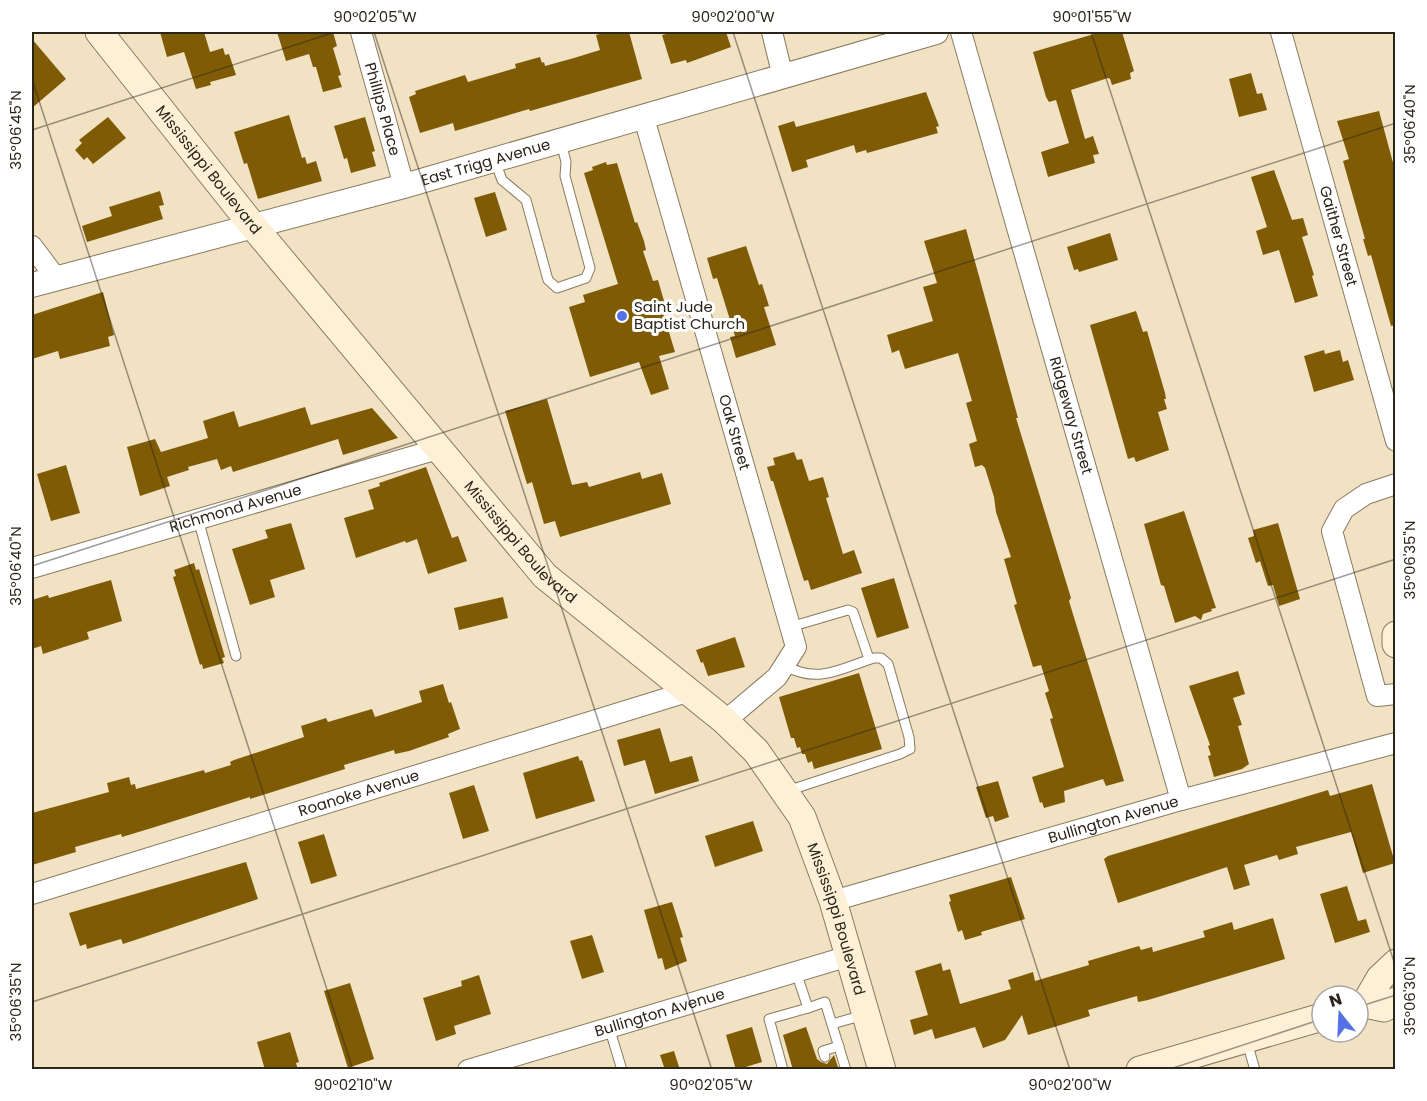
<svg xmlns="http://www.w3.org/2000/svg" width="1427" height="1101" viewBox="0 0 1427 1101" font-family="Poppins,sans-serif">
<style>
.building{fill:#7f5b05}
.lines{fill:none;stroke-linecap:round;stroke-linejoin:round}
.service-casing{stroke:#897a5f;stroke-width:11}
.minor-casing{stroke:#897a5f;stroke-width:22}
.tertiary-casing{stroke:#897a5f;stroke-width:26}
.secondary-casing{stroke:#897a5f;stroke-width:29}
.service{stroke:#fff;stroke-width:9}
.minor{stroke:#fff;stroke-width:20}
.tertiary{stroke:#fff;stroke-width:24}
.secondary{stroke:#fdf0d6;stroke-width:27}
.ticks{fill:none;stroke:#2a2419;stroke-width:1.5;stroke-opacity:0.45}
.poi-dot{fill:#5571e6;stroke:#fff;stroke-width:2}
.labels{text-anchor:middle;stroke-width:6;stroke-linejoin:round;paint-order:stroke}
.street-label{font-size:15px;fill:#2a2419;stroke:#fff}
.poi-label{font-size:15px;fill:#2a2419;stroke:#fff;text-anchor:start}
.neatline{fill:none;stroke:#2a2419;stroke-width:2}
.ticks-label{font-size:15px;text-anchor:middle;fill:#2a2419}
</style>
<rect width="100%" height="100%" fill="#f2e2c4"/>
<!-- building -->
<g class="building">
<path d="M160 32H204L210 52 223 48 225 55 229 54 236 75 210 82 211 85 196 89 184 52 167 57Z"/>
<path d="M277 32H333L337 46 333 48 341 75 338 76 342 87 323 92 316 67H313L309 54 286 61Z"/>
<path d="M607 32H629L642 79 530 111 529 109 455 131 453 123 420 133 409 97 416 94 415 91 465 75 468 82 516 68 515 64 540 57 542 63 544 62 545 66 574 58 600 50 596 35Z"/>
<path d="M675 32H726L731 47 687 63 686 60 671 64 662 35Z"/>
<path d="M1093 32H1122L1134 71 1130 73 1131 79 1115 84 1112 85 1110 79 1108 78 1071 90 1085 139 1093 136 1099 154 1093 155 1095 163 1048 177 1041 152 1069 143 1056 100 1049 102 1046 97 1033 52 1094 34Z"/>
<path d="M32 39 66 79 32 108Z"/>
<path d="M1251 73 1257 94 1262 93 1267 110 1239 117 1229 79Z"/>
<path d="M926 92 939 126 936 127 938 133 867 153 866 150 856 153 854 145 806 160 808 167 792 172 778 126 794 121 796 127Z"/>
<path d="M1379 111 1395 170V325L1391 326 1371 255 1368 256 1363 239H1365L1343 161 1349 159 1337 121Z"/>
<path d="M289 115 302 158 305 157 307 164 316 161 322 181 258 199 247 163 244 164 234 132Z"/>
<path d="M108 117 126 138 93 164 87 157 84 160 75 150 82 143 79 140Z"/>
<path d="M365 117 375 151 372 152 376 166 351 173 347 158 344 159 334 126Z"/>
<path d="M606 162 607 165 617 163 635 223 637 222 644 241 646 250 643 251 653 281 658 280 666 308 662 309 675 352 659 356 669 389 651 395 639 362 590 377 569 307 585 302 583 295 618 284 584 173 593 170 592 167Z"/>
<path d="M1274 170 1292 220 1303 218 1308 235 1302 237 1314 275 1312 276 1318 296 1295 303 1279 250 1263 255 1256 231 1267 227 1251 177Z"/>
<path d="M160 191 164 205 159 206 163 219 87 242 82 226 112 216 109 207Z"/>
<path d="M495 192 507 230 486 237 474 198Z"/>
<path d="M966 229 1018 418H1016L1071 598 1069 601 1124 781 1106 786 1103 779 1064 791 1065 802 1044 808 1042 802 1040 803 1032 777 1064 767 1050 719 1053 718 1045 693 1049 691 1041 665 1033 667 1014 605 1017 604 1004 559 1011 557 996 512 994 497 985 468 982 465 975 467 969 444 977 441 966 403 972 401 958 353 905 369 899 350 892 353 887 335 933 321 923 287 937 283 924 241Z"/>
<path d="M1110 233 1118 260 1079 272 1078 269 1074 270 1067 247Z"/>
<path d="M746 246 759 285 762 284 769 306 764 307 776 345 736 358 730 337 735 336 717 278 713 279 707 258Z"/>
<path d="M103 292 114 335 108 337 110 346 60 359 58 351 32 359V315Z"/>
<path d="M1136 311 1143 332 1147 331 1165 393 1166 399H1164L1167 409 1158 412 1169 450 1136 462 1134 457 1128 459 1090 325Z"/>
<path d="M1324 350 1325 354 1340 350 1343 362 1348 360 1354 380 1314 392 1304 356Z"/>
<path d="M547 399 572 485 587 482 589 487 640 472 642 479 662 473 671 504 560 537 555 521 544 524 532 482 527 484 505 411Z"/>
<path d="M305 407 311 425 372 408 398 438 343 455 338 439 233 472 231 466 221 470 217 459 188 467 189 470 167 477 170 486 140 496 127 447 155 439 161 452 208 438 203 421 234 411 239 427Z"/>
<path d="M794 452 797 460 802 459 809 481 823 477 829 497 826 498 843 554 854 550 862 573 811 590 808 580 804 581 773 481H771L767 467 775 465 773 458Z"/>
<path d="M66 465 80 513 51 521 37 474Z"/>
<path d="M426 467 452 538 458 536 467 561 428 574 417 539 406 543 405 541 356 558 344 518 374 509 368 490 380 486 379 483Z"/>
<path d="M1184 511 1216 608 1211 609 1212 611 1203 614 1201 620 1195 616 1175 623 1164 586 1161 585 1144 524Z"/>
<path d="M291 523 305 569 270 580 275 597 250 605 232 549 268 538 265 530Z"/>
<path d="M1278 523 1300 599 1279 606 1273 585 1268 586 1267 583 1260 561 1256 563 1248 538 1254 536 1253 530Z"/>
<path d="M194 563 196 570 199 569 225 657 222 658 224 663 203 669 202 664 200 665 173 577 176 576 174 570Z"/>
<path d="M894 578 909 628 877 638 861 588Z"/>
<path d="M111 580 122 621 87 632 89 639 64 647 43 654 41 646 32 649V600L48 595 49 598Z"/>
<path d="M503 597 508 618 459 630 454 608Z"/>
<path d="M735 637 745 667 708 676 703 662 701 663 696 650Z"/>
<path d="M1238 671 1245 694 1233 698 1242 725 1238 726 1249 764 1242 769 1214 777 1208 756 1211 755 1208 746 1210 745 1189 686Z"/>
<path d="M859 673 882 749 814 769 812 761 808 763 805 754H802L800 747 797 748 794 738H791L779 697Z"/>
<path d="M443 684 449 703 451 702 460 729 448 734 449 737 409 751 395 754 394 750 344 765 345 769 250 799V797L155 827 122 837 121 834 75 847 76 852 32 865V813L109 792 107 783 129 777 131 785 135 784 136 789 204 770 205 773 231 765 230 762 234 760 304 737 301 726 326 718 328 722 372 709 375 717 422 702 419 691Z"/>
<path d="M660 728 670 762 692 756 699 781 655 794 645 760 624 766 617 740Z"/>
<path d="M578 756 580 761 582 760 595 801 536 819 523 773Z"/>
<path d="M998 781 1009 817 995 822 993 816 986 818 976 787Z"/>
<path d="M1372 784 1395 863 1363 873 1351 832 1296 847 1298 854 1279 860 1277 855 1244 865 1250 885 1234 890 1227 867 1118 903 1104 859 1108 856 1328 790 1330 796Z"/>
<path d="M474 785 489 831 463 839 449 793Z"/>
<path d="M753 821 763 851 715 867 705 836Z"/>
<path d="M324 834 337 876 311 884 298 842Z"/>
<path d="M246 862 258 899 123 944 121 939 87 949 86 944 80 946 69 913Z"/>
<path d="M1011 877 1025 919 981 932 982 935 965 940 962 930 958 932 949 902 951 901 949 895Z"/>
<path d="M1347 886 1358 921 1366 919 1370 932 1335 943 1320 894Z"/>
<path d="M672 902 683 937 680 938 687 961 665 970 662 958 658 959 644 910Z"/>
<path d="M1273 918 1285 959 1148 1000 1138 1002 1137 996 1088 1010 1090 1016 1028 1035 1022 1015 1005 1040 983 1048 975 1027 935 1039 932 1029 914 1035 910 1020 928 1015 915 971 941 963 943 971 950 969 960 1004 1011 989 1008 980 1033 972 1035 981 1089 965 1088 961 1139 946 1141 950 1152 947 1153 952 1205 937 1203 931 1232 922 1234 930Z"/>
<path d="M592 935 604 972 582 979 570 941Z"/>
<path d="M479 975 491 1014 454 1026 456 1034 436 1041 423 998 462 986 461 981Z"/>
<path d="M350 983 374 1059 348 1068 324 991Z"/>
<path d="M752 1027 762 1062 736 1070 726 1035Z"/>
<path d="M806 1027 817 1059 821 1062 827 1064 834 1055 839 1070H793L783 1035Z"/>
<path d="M290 1032 299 1062 296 1063 298 1070H265L257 1042Z"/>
<path d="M674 1051 680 1070H665L660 1055Z"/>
</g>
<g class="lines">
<defs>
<g id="service">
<path d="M495 161 502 180 526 200 548 280 557 288 586 278 590 268 565 176 566 162 561 142"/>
<path d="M198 519 236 656"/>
<path d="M790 627 848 610 853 612 869 659"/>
<path d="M785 666C820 684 839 669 874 658H881L888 664 909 737 910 749 900 754 787 791"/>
<path d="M808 1008 825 1002 846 1070"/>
<path d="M832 1024 864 1015"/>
<path d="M609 1027 622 1070"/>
<path d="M1247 1042 1255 1070"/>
<path d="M825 1057 823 1051 839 1046"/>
<path d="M783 1070 769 1019 808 1008 796 972"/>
</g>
<g id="minor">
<path id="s1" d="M361 32 404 186"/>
<path d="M772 32 783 77"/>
<path id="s2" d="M961 32 1181 800"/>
<path id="s3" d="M1281 32 1396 441"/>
<path id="s4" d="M644 118 796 647 777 677 725 721"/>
<path d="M32 246 56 278"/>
<path d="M1396 484 1366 494 1344 509 1332 531 1377 696 1396 694"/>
<path id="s5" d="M32 568 438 449"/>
<path id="s6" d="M32 894 687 692"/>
<path id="s7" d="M833 901 1181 800 1396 743"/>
<path id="s8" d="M468 1070 849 956"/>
</g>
<g id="tertiary">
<path id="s9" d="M32 285 404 186 936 32"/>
</g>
<g id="secondary">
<path id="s10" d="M99 32 253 226 545 576 725 721 756 751 802 817 833 901 882 1070"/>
<path d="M1396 635V644"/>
<path d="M1365 1004 1380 978 1396 963"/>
<path d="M1358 1006 1365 1004 1384 1008 1396 1001"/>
<path d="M1140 1070 1322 1017"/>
</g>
</defs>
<!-- service casing -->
<use href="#service" class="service-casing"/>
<!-- minor casing -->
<use href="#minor" class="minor-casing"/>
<!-- tertiary casing -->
<use href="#tertiary" class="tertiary-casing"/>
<!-- secondary casing -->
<use href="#secondary" class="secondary-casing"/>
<!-- service -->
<use href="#service" class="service"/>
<!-- minor -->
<use href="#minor" class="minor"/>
<!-- tertiary -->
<use href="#tertiary" class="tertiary"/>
<!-- secondary -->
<use href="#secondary" class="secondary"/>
</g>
<!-- ticks -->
<path class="ticks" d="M374 32 712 1070M733 32 1070 1070M1091 32 1396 968M32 79 353 1070M32 130 335 32M32 566 1396 123M32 1002 1396 559M1358 1007 1396 995M1167 1070 1322 1019"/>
<!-- markers -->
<circle class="poi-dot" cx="622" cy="316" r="6"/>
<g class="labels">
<!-- street labels -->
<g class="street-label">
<text dy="5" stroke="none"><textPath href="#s1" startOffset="80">Phillips Place</textPath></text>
<text dy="5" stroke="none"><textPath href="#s9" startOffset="470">East Trigg Avenue</textPath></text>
<text dy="5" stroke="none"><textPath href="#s10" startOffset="176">Mississippi Boulevard</textPath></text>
<text dy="5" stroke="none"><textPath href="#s3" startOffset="212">Gaither Street</textPath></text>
<text dy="5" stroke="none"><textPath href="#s2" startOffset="399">Ridgeway Street</textPath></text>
<text dy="5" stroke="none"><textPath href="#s4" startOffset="327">Oak Street</textPath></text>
<text dy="5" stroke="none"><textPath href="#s5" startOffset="212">Richmond Avenue</textPath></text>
<text dy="5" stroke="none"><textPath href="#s10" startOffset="662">Mississippi Boulevard</textPath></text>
<text dy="5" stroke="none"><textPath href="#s6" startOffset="342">Roanoke Avenue</textPath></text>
<text dy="5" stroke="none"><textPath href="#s7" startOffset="292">Bullington Avenue</textPath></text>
<text dy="5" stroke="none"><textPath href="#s10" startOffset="1166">Mississippi Boulevard</textPath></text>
<text dy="5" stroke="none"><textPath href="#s8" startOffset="200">Bullington Avenue</textPath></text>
</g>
<!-- poi labels -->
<g class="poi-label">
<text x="634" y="312">Saint Jude<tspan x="634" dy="17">Baptist Church</tspan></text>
</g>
</g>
<!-- border -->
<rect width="1427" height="1101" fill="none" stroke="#ffffff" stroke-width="66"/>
<!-- north arrow -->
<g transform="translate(1340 1014) rotate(342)"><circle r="28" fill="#ffffff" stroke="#aaa7a3" stroke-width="1.5"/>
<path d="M0-4.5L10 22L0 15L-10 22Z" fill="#5571e6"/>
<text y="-9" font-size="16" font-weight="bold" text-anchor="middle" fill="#2a2419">N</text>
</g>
<rect x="33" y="33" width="1361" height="1035" class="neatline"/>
<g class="ticks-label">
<text x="375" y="22">90°02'05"W</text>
<text x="733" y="22">90°02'00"W</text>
<text x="1092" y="22">90°01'55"W</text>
<text transform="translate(1410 124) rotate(-90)" y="5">35°06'40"N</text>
<text transform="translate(16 130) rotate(-90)" y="5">35°06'45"N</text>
<text transform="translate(1410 560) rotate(-90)" y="5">35°06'35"N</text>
<text transform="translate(16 566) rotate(-90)" y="5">35°06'40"N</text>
<text transform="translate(1410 996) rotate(-90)" y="5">35°06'30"N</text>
<text transform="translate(16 1002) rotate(-90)" y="5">35°06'35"N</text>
<text x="353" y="1090">90°02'10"W</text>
<text x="711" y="1090">90°02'05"W</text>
<text x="1070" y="1090">90°02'00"W</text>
</g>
</svg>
